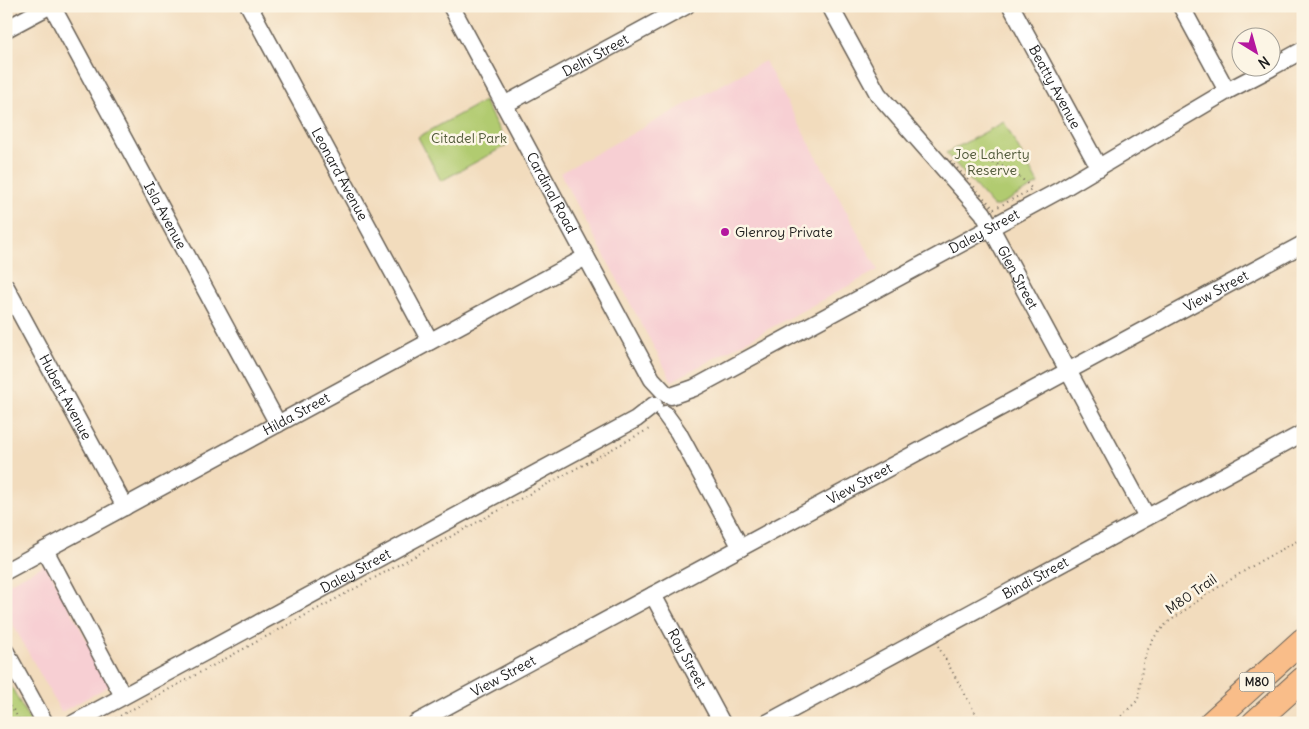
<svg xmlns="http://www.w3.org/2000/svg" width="1309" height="729" viewBox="0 0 1309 729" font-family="Delius,sans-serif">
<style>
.built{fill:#f7cfd3}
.green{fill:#b1cb70;stroke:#667446}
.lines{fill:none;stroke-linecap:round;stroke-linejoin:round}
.minor-casing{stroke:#675f54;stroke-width:19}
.highway-casing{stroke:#675f54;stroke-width:26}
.path{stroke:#675f54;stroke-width:2;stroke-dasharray:1 4;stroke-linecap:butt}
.minor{stroke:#fff;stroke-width:16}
.highway{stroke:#f9bd89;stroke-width:24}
.poi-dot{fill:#b5179e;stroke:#fcf5e5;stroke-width:2}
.labels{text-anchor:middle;stroke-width:5;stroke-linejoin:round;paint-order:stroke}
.shield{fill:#fcf5e5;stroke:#5f5d58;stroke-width:1}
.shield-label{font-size:12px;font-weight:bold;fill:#1c1c1c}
.street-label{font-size:14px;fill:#1c1c1c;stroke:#fcf5e5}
.park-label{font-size:14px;fill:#505939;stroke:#fcf5e5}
.poi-label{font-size:14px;fill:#1c1c1c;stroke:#fcf5e5;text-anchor:start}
</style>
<rect width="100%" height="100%" fill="#fcf5e5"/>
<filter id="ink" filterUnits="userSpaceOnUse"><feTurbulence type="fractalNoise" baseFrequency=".02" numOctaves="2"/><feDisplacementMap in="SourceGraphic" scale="10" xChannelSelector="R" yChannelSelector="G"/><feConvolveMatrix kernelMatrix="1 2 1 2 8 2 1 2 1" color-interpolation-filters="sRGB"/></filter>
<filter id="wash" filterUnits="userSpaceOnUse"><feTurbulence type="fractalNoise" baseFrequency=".0096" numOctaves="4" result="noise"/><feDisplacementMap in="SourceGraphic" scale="20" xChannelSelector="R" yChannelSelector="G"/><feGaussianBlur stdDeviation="1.12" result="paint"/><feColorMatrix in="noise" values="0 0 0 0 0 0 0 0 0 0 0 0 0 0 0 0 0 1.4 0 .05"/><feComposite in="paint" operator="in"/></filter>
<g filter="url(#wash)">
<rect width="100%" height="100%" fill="#f2dcbd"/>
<!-- built -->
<g class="built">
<path d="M765 61 878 270 672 381 560 173Z"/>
<path d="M46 564 111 685 61 712 6 612V585Z"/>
</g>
<!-- green -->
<g class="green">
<path d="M484 101 507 145 441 181 418 137Z"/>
<path d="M1004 122 1038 184 998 206H993L946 153Z"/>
<path d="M6 677 31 723H6Z"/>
</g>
</g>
<g filter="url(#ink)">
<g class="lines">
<defs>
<g id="minor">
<path id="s1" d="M52 6 278 424"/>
<path id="s2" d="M249 6 430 341"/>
<path id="s3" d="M451 6 652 379 666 394"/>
<path id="s4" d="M830 6 878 94 983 213 1147 517"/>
<path id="s5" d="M1011 6 1099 168"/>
<path d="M1181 6 1227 91"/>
<path d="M6 29 49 6"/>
<path d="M1272 67 1303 50"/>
<path id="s6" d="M504 105 686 6"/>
<path id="s7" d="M6 287 125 507"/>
<path id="s8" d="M671 396 694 388 1062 189 1227 91 1271 68"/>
<path d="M665 414 678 432 741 548"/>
<path d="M45 550 123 696"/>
<path id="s9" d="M6 571 586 257"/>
<path id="s10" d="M653 595 722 723"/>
<path d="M6 652 45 723"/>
<path id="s11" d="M74 723 636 419 654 405"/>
<path id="s12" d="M416 723 1303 244"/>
<path id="s13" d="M767 723 1303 433"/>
</g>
<g id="highway">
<path d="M1211 723 1303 640"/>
<path d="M1254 723 1303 679"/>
</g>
</defs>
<!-- minor casing -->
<use href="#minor" class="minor-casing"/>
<!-- highway casing -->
<use href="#highway" class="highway-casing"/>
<!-- path -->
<g class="path">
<path d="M963 158C991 159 1014 168 1032 189L994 209 950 160Z"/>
<path d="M938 646 981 723"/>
<path d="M6 703 14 711 21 723"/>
<path d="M107 723 649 429"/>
<path d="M1114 723 1138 700 1143 663 1149 647 1156 635 1167 623 1206 595 1262 560 1303 538"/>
</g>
<!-- minor -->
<use href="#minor" class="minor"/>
<!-- highway -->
<use href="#highway" class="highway"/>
</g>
</g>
<!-- markers -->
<circle class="poi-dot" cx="725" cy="232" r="5"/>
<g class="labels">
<!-- shield labels -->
<rect class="shield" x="1239.5" y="672.5" width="35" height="19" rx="4"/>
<g class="shield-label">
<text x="1257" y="686">M80</text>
</g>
<!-- street labels -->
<g class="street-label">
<text dy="5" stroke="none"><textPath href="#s6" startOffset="104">Delhi Street</textPath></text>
<text dy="5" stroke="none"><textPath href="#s5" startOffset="92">Beatty Avenue</textPath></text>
<text dy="5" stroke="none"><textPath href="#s2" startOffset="191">Leonard Avenue</textPath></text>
<text dy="5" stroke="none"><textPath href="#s3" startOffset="212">Cardinal Road</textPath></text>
<text dy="5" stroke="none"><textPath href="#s1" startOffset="238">Isla Avenue</textPath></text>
<text dy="5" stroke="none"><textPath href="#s8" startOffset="354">Daley Street</textPath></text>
<text dy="5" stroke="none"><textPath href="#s4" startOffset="332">Glen Street</textPath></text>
<text dy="5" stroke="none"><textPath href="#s12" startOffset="909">View Street</textPath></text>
<text dy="5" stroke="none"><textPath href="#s7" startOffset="125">Hubert Avenue</textPath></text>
<text dy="5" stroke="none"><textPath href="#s9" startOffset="330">Hilda Street</textPath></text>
<text dy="5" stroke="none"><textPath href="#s12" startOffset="504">View Street</textPath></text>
<text dy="5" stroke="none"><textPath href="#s11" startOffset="320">Daley Street</textPath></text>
<text dy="5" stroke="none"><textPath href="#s13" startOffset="305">Bindi Street</textPath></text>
<text transform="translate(1191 594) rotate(-35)" y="5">M80 Trail</text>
<text dy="5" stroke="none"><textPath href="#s10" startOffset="72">Roy Street</textPath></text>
<text dy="5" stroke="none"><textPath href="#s12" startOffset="99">View Street</textPath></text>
</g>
<!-- park labels -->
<g class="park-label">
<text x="469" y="143">Citadel Park</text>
<text x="992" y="159">Joe Laherty<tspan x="992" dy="16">Reserve</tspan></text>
</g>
<!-- poi labels -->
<g class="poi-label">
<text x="735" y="237">Glenroy Private</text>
</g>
</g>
<!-- margin -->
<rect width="1309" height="729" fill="none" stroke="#fcf5e5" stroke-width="25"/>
<!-- north arrow -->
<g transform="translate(1256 52) rotate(143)"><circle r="24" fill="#fcf5e5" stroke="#a29e95"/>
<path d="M0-4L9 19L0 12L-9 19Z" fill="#b5179e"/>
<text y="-8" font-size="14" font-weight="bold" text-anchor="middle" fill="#1c1c1c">N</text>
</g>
</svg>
